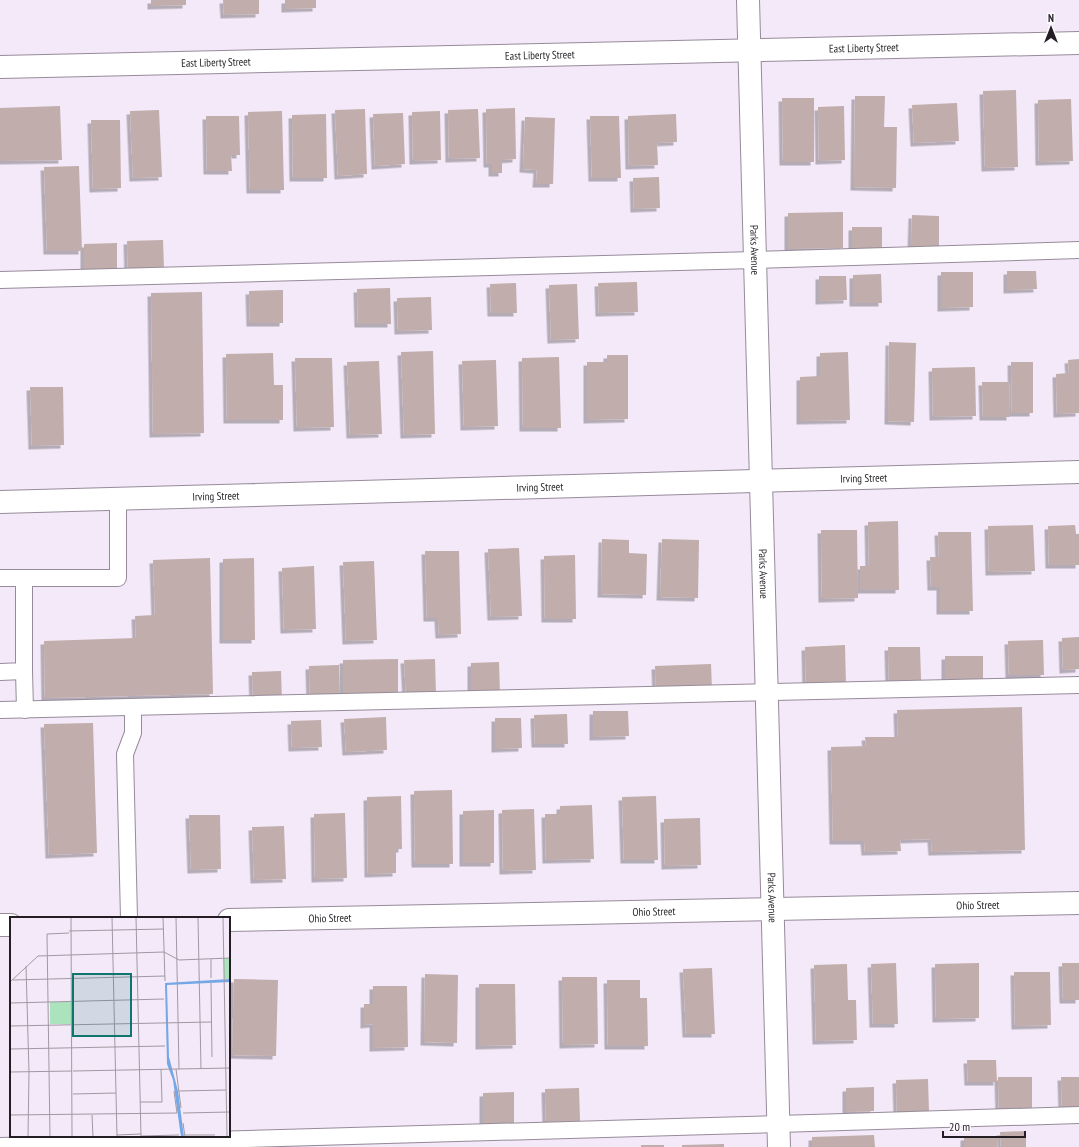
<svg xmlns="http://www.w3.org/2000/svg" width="1079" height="1147" viewBox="0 0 1079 1147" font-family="'PT Sans Narrow',sans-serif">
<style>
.building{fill:#c1adab;filter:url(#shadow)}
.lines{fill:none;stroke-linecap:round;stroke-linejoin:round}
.lane-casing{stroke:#968b9a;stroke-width:18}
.street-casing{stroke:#968b9a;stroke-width:24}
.lane{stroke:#fff;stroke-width:16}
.street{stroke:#fff;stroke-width:22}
.labels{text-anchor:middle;stroke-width:3.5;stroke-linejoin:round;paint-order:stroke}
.street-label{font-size:11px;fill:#221e24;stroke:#fdf9ff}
.inset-road{fill:none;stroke:#a098a3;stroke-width:1}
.view{fill:#0f766e;fill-opacity:0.15;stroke:#0f766e;stroke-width:2}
.inset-edge{fill:none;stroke:#221e24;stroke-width:2}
</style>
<defs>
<filter id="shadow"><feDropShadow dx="-3.5" dy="3.5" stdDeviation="0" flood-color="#0004"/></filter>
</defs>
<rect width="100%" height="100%" fill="#f4e9f8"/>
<!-- building -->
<g class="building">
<path d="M151 0H186V5L151 6Z"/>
<path d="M223 0H259V14L224 15Z"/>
<path d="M285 0H316V8L285 9Z"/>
<path d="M1016 90 1018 167 985 168 983 91Z"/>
<path d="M855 96H885L884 127H897L896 188 854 187Z"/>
<path d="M782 98H814V162H783Z"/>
<path d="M1071 99 1073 161 1039 162 1038 100Z"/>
<path d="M957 103 959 141 914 143 912 105Z"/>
<path d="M60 106 62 160 0 161V108Z"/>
<path d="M844 106 845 160 819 161 818 107Z"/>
<path d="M515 108 516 159 502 160V173H492V164H487L486 109Z"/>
<path d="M365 109 367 174 338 176 335 110Z"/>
<path d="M478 109 480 158 449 159 448 110Z"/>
<path d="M159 110 162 177 133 178 130 111Z"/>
<path d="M282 111 284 190H250L248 112Z"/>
<path d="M440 111 441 160 413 161 412 112Z"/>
<path d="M403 113 405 164 375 166 373 114Z"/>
<path d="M326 114 327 178H293L292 115Z"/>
<path d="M676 114 677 142 657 143 658 165 629 166 628 116Z"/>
<path d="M206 116H239L240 155H231L232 171H207Z"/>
<path d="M590 116H619L621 178H592Z"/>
<path d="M525 117 555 118 553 184H536L537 170 523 169Z"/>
<path d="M91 120H120L121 188 93 189Z"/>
<path d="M79 166 82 251H47L44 167Z"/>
<path d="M659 177 660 208 634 209 633 178Z"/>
<path d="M843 212V248L788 249V213Z"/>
<path d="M912 215 939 216V248H911Z"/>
<path d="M852 227H882V252L852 253Z"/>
<path d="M163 240 164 269 128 270 127 241Z"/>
<path d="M117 243V271L84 272V244Z"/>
<path d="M1007 271H1036L1037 289 1007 290Z"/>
<path d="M941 272H973V307L941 308Z"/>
<path d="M881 274 882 303H853V275Z"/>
<path d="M819 276H846L847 300 819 301Z"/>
<path d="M637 282 638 312 599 313 598 283Z"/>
<path d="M516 283 517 313H491L490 284Z"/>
<path d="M577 284 579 339 551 340 549 285Z"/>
<path d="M390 288 391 324H358L357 289Z"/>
<path d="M283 290V323H250L249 291Z"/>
<path d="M202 292 204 433 153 434 151 293Z"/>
<path d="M431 297 432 330 398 331 397 298Z"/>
<path d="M889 342 916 343 914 422 888 421Z"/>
<path d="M433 351 435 434 404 435 401 352Z"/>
<path d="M848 352 850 420 800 421V377L820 376V353Z"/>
<path d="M273 353 274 385H283V420H227L226 354Z"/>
<path d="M607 355H628V419L587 420V362H607Z"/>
<path d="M559 357 561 428H523L522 358Z"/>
<path d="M295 358H332L334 427 297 428Z"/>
<path d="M1079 359V413L1057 414 1056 374 1069 373 1068 360Z"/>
<path d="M496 360 498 426 464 427 462 361Z"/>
<path d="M379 361 382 434 350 435 347 362Z"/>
<path d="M1011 362H1033V413H1012Z"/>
<path d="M975 367 976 416 933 417 932 368Z"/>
<path d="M982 382H1009L1010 417H983Z"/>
<path d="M30 387H63L64 445 32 446Z"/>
<path d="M898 521 899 590H860V566H869L868 522Z"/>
<path d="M1033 525 1035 571 989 572 988 526Z"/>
<path d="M1075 525 1076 534H1079V565H1049L1048 526Z"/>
<path d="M821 530H857L858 598 822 599Z"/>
<path d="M938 532H971L973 611H940V587H931L930 557H939Z"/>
<path d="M602 539 629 540V553L647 554 646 595 601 594Z"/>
<path d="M662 539 699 540 698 598 660 597Z"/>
<path d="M519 548 522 616 491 617 488 549Z"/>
<path d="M425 551H459L461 634 439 635 438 618H427Z"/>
<path d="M575 555 576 619H545L544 556Z"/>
<path d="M210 558 213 694 45 698 44 641 136 638 135 616 155 615 153 560Z"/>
<path d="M254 558 255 640H223V559Z"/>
<path d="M374 561 377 640 346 641 343 562Z"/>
<path d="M314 566 316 629 284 630 282 568Z"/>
<path d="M1079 637V669L1063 670 1062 638Z"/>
<path d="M1043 640 1044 675H1009L1008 641Z"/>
<path d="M845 645 846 686 806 687 805 647Z"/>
<path d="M888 647H920L921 680 889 681Z"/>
<path d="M945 656H983V683L945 684Z"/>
<path d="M398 659V696L343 698V660Z"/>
<path d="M435 659 436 695 406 696 404 660Z"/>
<path d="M499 662 500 693H471V663Z"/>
<path d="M711 664 712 690 656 691 655 666Z"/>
<path d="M339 665 340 699 310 700 309 666Z"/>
<path d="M281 671 282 701H253L252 672Z"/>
<path d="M1022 707 1025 850 932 852 931 839 900 840 901 851 865 852 864 841H833L831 747 866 746 865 737H898L897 710Z"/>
<path d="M593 711H628L629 736 593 737Z"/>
<path d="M567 714 568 744H535L534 715Z"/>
<path d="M386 717 387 750 346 752 344 719Z"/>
<path d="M495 718H521L522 748 495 749Z"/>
<path d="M321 720 322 747 292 748 291 721Z"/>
<path d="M93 723 97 853 49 855 44 724Z"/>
<path d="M452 790 453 864H415L414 791Z"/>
<path d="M401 796 402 849H396V873L368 874 367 797Z"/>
<path d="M656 796 658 860H624L622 797Z"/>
<path d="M592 805 594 859 546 860 545 814H560V806Z"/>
<path d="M534 809 536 870 503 871 502 810Z"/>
<path d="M494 810V863H463V811Z"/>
<path d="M345 813 347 878 315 879 314 814Z"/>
<path d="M189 815H220L221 869 191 870Z"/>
<path d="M700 818 701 865 665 866 664 819Z"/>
<path d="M284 826 286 879 254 880 252 827Z"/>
<path d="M896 963 898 1024H873L871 964Z"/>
<path d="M979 963V1018L936 1019 935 964Z"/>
<path d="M1062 963H1079V1000H1063Z"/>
<path d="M847 964 848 1000H856L857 1040 816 1041 814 965Z"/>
<path d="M712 968 715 1034H686L683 969Z"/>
<path d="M1014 972H1050L1051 1025 1015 1026Z"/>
<path d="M425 974 458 975 457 1043 424 1042Z"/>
<path d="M562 977H597L598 1044 563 1045Z"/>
<path d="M234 979 278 980 276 1056 232 1055Z"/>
<path d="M607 980H640V998H647L648 1046H608Z"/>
<path d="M479 984H515L516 1045 479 1046Z"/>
<path d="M373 986H407L408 1047 373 1048V1024L364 1025V1004H373Z"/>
<path d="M967 1060H996L997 1082H968Z"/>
<path d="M998 1077H1032V1111H999Z"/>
<path d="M1061 1077H1079V1107L1062 1108Z"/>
<path d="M928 1079 929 1112 897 1113 896 1080Z"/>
<path d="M874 1087V1111L846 1112V1088Z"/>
<path d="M579 1088 580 1121 546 1122 545 1089Z"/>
<path d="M514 1092V1126H483V1093Z"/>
<path d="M1026 1131V1147H1001L1000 1132Z"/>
<path d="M874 1135 875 1147H812V1137Z"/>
<path d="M997 1136V1147H964V1137Z"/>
<path d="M724 1144V1147H682V1145Z"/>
<rect x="641" y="1145" width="23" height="2"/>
</g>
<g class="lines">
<defs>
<g id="lane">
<path d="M0 280 755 260 1079 250"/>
<path d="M0 578H118V498"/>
<path d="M24 671 25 710"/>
<path d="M0 672 24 671V578"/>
<path d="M0 710 1079 685"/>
<path d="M129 918 125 754 133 733V707"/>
<path d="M0 1146 778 1124 1079 1115"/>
</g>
<g id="street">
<path id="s1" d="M748 0 779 1147"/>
<path id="s2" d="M0 67 1079 43"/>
<path id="s3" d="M0 502 1079 472"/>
<path id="s4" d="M229 920 1079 903"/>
<path d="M0 925H11"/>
</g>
</defs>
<!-- lane casing -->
<use href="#lane" class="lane-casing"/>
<!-- street casing -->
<use href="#street" class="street-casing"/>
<!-- lane -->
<use href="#lane" class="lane"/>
<!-- street -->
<use href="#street" class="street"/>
</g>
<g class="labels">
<!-- street labels -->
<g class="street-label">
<text dy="4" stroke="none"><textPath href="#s2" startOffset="864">East Liberty Street</textPath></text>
<text dy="4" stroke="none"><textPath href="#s2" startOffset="540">East Liberty Street</textPath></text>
<text dy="4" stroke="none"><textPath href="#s2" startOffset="216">East Liberty Street</textPath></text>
<text dy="4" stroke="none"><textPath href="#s1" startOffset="250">Parks Avenue</textPath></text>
<text dy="4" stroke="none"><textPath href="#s3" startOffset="864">Irving Street</textPath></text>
<text dy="4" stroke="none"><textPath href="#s3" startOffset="540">Irving Street</textPath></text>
<text dy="4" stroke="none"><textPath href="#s3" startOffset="216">Irving Street</textPath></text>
<text dy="4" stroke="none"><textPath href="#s1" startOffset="574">Parks Avenue</textPath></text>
<text dy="4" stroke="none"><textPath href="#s1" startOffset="898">Parks Avenue</textPath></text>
<text dy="4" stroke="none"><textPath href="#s4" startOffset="749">Ohio Street</textPath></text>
<text dy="4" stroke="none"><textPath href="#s4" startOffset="425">Ohio Street</textPath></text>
<text dy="4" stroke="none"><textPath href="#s4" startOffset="101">Ohio Street</textPath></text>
</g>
</g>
<!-- overview -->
<g transform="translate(10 917)">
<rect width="220" height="220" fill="#f4e9f8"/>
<path d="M214 41H220V62H214ZM40 85H61V107H40Z" fill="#aae3bc"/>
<path d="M220 62V65L157 68 159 140 168 174 174 220H171L163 163 157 147 155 66Z" fill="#73a7e6"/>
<path class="inset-road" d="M61 0 62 220M102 0 107 220M126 0 131 220M153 0 155 64M166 0 169 152M188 0 191 152M213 0 217 220M59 14 154 12M201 42V61M16 49 19 155M3 63 155 59M0 65 28 39 154 35 169 43 220 41M201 66 202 140M0 86 154 82M0 109 201 105M0 132 155 129M166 152 171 191M63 154 220 151M0 155 62 154M169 174 216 173M63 177 106 176M130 185H152L151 152M173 196 220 195M0 198 167 196 164 174M82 198 83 220M173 206 175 220M107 218 131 217M175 218H205M131 219 169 218M18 220 19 155M40 220 37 17 59 16"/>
<path class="view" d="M63 57H121V119H63Z"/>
<rect width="220" height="220" class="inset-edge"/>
</g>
<!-- north arrow -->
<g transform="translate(1051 28)" stroke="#fdf9ff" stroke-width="3" paint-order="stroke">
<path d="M0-3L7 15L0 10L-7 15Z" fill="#221e24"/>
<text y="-6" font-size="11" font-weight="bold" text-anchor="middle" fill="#221e24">N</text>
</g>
<!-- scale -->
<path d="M943 1131v6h82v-6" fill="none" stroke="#221e24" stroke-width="2"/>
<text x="949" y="1131" font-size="12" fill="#221e24" stroke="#fdf9ff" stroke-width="3" paint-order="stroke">20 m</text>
</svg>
